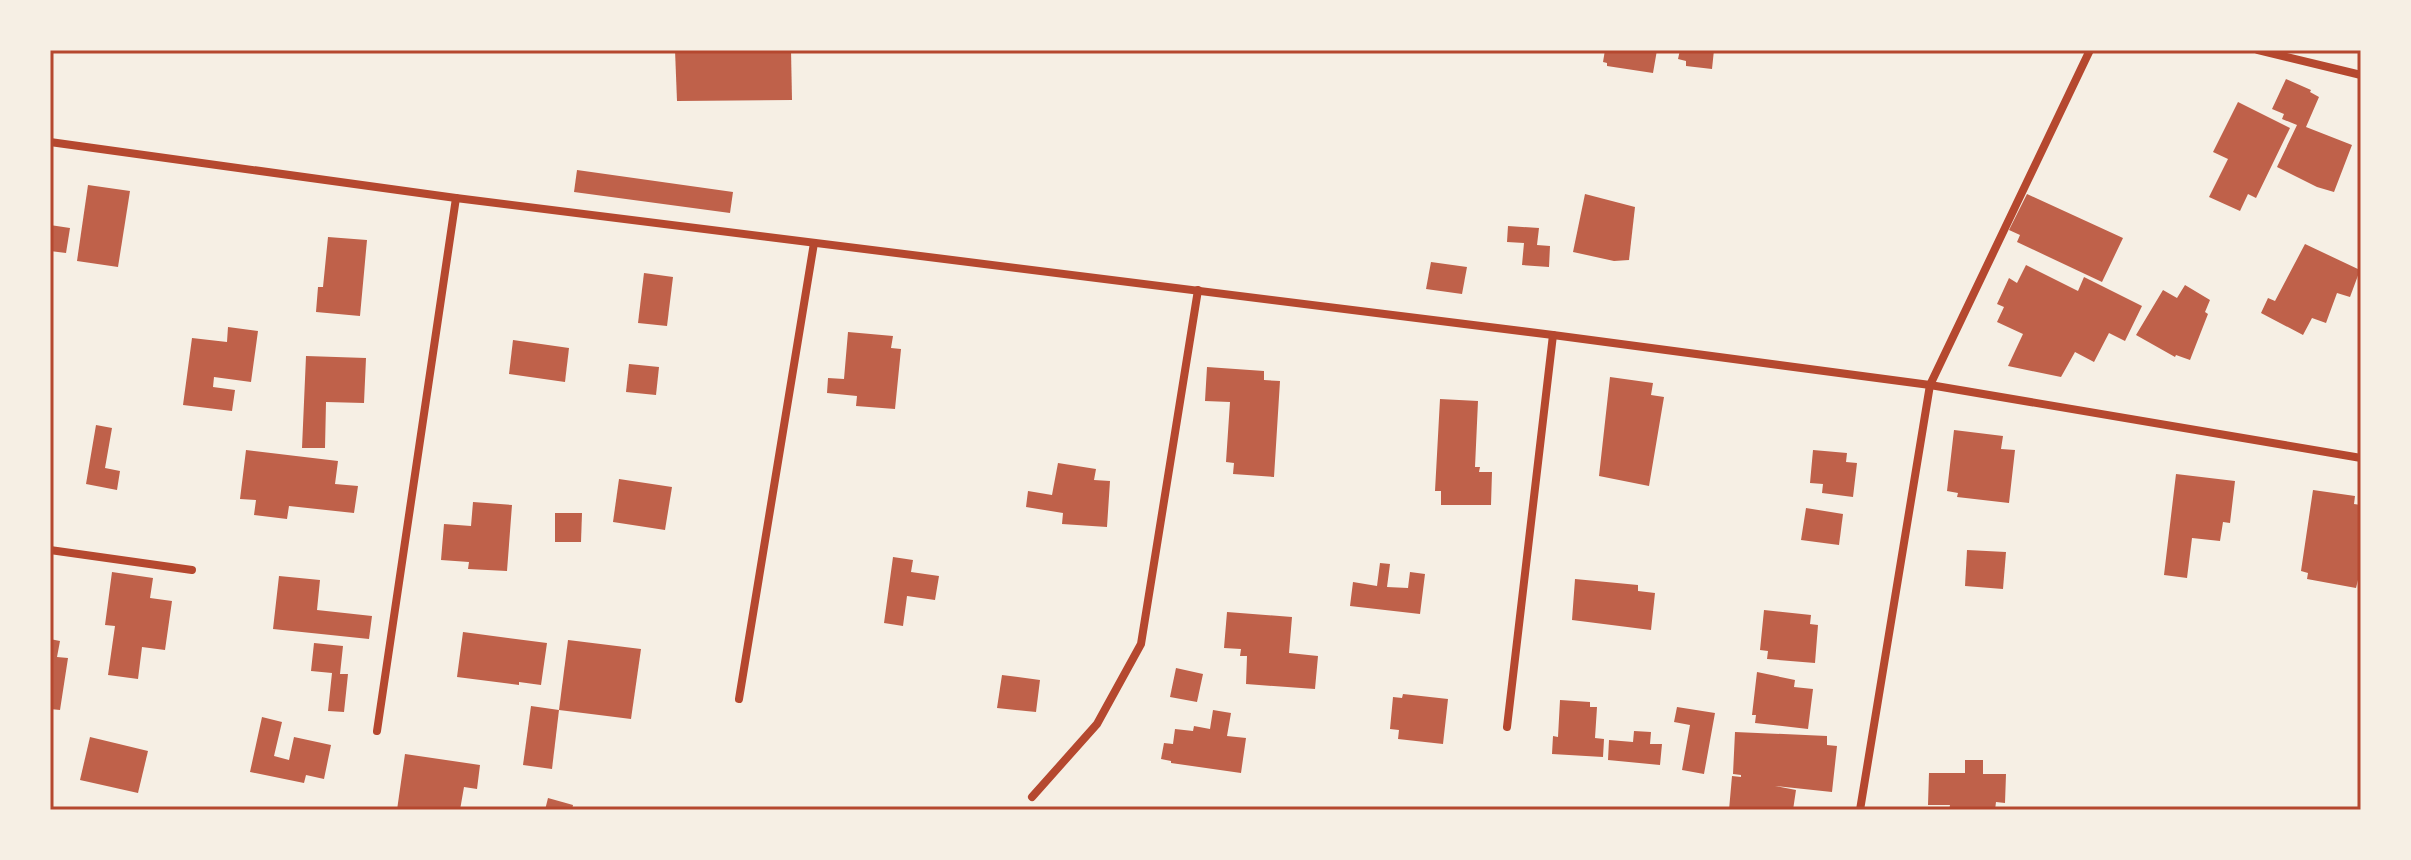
<svg xmlns="http://www.w3.org/2000/svg" width="2411" height="860" viewBox="0 0 2411 860" font-family="'Exo 2',sans-serif">
<style>
.building{fill:#bf614a}
.lines{fill:none;stroke-linecap:round;stroke-linejoin:round}
.minor{stroke:#b5482f;stroke-width:8}
.neatline{fill:none;stroke:#b5482f;stroke-width:3}
</style>
<rect width="100%" height="100%" fill="#f6efe4"/>
<!-- building -->
<g class="building">
<path d="M675 50H791L792 100 677 101Z"/>
<path d="M1605 50H1657L1653 73 1607 66V63L1603 62Z"/>
<path d="M1680 50H1714L1712 69 1686 66V61L1678 59Z"/>
<path d="M2286 79 2311 90 2310 92 2319 97 2306 127 2352 145 2334 192 2317 187 2277 167 2297 125 2282 119 2284 114 2272 109Z"/>
<path d="M2238 102 2290 128 2256 198 2248 194 2240 211 2209 197 2228 159 2213 152Z"/>
<path d="M577 170 733 192 730 213 574 192Z"/>
<path d="M88 185 130 191 118 267 77 261Z"/>
<path d="M1585 194 1635 207 1629 260 1614 261 1573 252Z"/>
<path d="M2027 194 2123 238 2102 282 2017 242 2020 235 2009 230Z"/>
<path d="M50 225 70 228 66 253 50 251Z"/>
<path d="M1508 226 1539 228 1537 245 1550 246 1549 267 1522 265 1524 243 1507 242Z"/>
<path d="M328 237 367 240 360 316 316 312 318 287H323Z"/>
<path d="M2305 244 2360 270 2350 297 2337 293 2326 323 2312 318 2303 335 2261 313 2268 298 2275 301Z"/>
<path d="M1431 262 1467 267 1462 294 1426 289Z"/>
<path d="M2026 265 2078 291 2084 277 2142 306 2125 341 2109 333 2094 362 2075 352 2061 377 2008 366 2023 334 1997 322 2004 307 1997 304 2009 278 2017 283Z"/>
<path d="M644 273 673 277 667 326 638 323Z"/>
<path d="M2185 285 2210 300 2205 312 2208 314 2190 360 2176 355 2175 357 2136 335 2163 290 2177 298Z"/>
<path d="M228 327 258 331 251 382 214 377 213 387 235 390 232 411 183 405 192 338 227 342Z"/>
<path d="M848 332 893 336 891 348 901 349 895 409 856 406 857 396 827 393 828 378 844 379Z"/>
<path d="M513 340 569 348 565 382 509 374Z"/>
<path d="M306 356 366 358 364 403 326 402 325 448H302Z"/>
<path d="M629 364 659 367 656 395 626 392Z"/>
<path d="M1207 367 1264 371V380L1280 381 1274 477 1233 474 1234 463 1226 462 1230 402 1205 401Z"/>
<path d="M1610 377 1653 383 1651 395 1664 397 1649 486 1599 476Z"/>
<path d="M1440 399 1478 401 1475 467H1480L1479 472H1492L1491 505H1441V491H1435Z"/>
<path d="M96 425 112 428 105 468 120 471 117 490 86 484Z"/>
<path d="M1954 430 2003 436 2001 449 2015 450 2009 503 1957 497 1958 493 1947 491Z"/>
<path d="M246 450 338 461 335 484 358 486 354 513 289 506 287 519 254 515 256 500 240 499Z"/>
<path d="M1813 450 1847 453 1846 462 1857 463 1853 497 1822 493 1823 484 1810 483Z"/>
<path d="M1058 463 1096 469 1094 480 1110 481 1107 527 1062 524 1063 513 1026 507 1028 491 1052 495Z"/>
<path d="M2176 474 2235 481 2230 523 2223 522 2220 541 2192 538 2187 578 2164 575Z"/>
<path d="M619 479 672 487 665 530 613 522Z"/>
<path d="M2313 490 2355 496 2354 504 2361 505V581L2358 580 2356 588 2307 579 2308 573 2301 571Z"/>
<path d="M473 502 512 505 507 571 468 569 469 562 441 560 444 524 471 526Z"/>
<path d="M1806 508 1843 514 1839 545 1801 540Z"/>
<path d="M555 513H582L581 542H555Z"/>
<path d="M1967 550 2006 552 2003 589 1965 586Z"/>
<path d="M893 557 913 560 911 572 939 576 935 600 907 596 903 626 884 623Z"/>
<path d="M1380 563 1390 564 1387 587 1408 588 1410 572 1425 574 1420 614 1350 606 1353 582 1377 586Z"/>
<path d="M112 572 153 578 150 598 172 601 165 650 142 647 138 679 108 675 115 626 105 625Z"/>
<path d="M279 576 320 580 317 610 372 616 369 639 273 629Z"/>
<path d="M1575 579 1638 585V591L1655 593 1651 630 1572 620Z"/>
<path d="M1764 610 1811 615 1810 624 1818 625 1815 663 1767 659 1768 651 1760 650Z"/>
<path d="M1227 612 1292 617 1289 653 1318 656 1315 689 1246 684 1247 656H1240L1241 649 1224 648Z"/>
<path d="M463 632 547 643 541 685 519 682V685L457 677Z"/>
<path d="M50 639 60 641 57 657 68 658 60 710 50 709Z"/>
<path d="M568 640 641 649 631 719 559 710Z"/>
<path d="M314 643 343 646 340 674H348L344 712 328 711 332 673 311 671Z"/>
<path d="M1176 668 1203 674 1197 702 1170 697Z"/>
<path d="M1757 672 1795 680 1794 687 1813 689 1808 729 1755 723 1756 715H1752Z"/>
<path d="M1002 675 1040 680 1036 712 997 708Z"/>
<path d="M1403 694 1448 699 1443 744 1398 739 1399 730 1390 729 1393 697 1402 698Z"/>
<path d="M1560 700 1590 702V707H1597L1595 738 1604 739 1603 757 1552 754 1553 736 1558 737Z"/>
<path d="M531 706 559 710 552 769 523 765Z"/>
<path d="M1677 707 1715 713 1704 774 1682 770 1690 725 1674 722Z"/>
<path d="M1213 710 1231 713 1227 736 1246 738 1241 773 1171 763V761L1161 759 1164 743 1173 744 1175 729 1193 731 1194 726 1210 729Z"/>
<path d="M262 717 282 722 274 756 289 760 294 737 331 745 324 779 306 775 304 783 250 772Z"/>
<path d="M1634 731 1651 732 1650 744H1662L1660 765 1608 760 1609 740 1633 742Z"/>
<path d="M1735 732 1827 736V745L1837 746 1832 792 1775 786 1796 790 1793 810H1729L1732 776 1741 777V775L1733 774Z"/>
<path d="M90 737 148 751 138 793 80 780Z"/>
<path d="M405 754 480 765 477 789 464 787 460 810H397Z"/>
<path d="M1965 760H1983V774H2006L2005 803 1996 802 1995 810H1949L1950 805H1928L1929 773H1965Z"/>
<path d="M548 798 573 805 572 810H545Z"/>
</g>
<g class="lines">
<!-- minor -->
<g class="minor">
<path d="M2258 50 2361 75"/>
<path d="M50 142 456 198 1553 335 1930 385 2361 458"/>
<path d="M50 550 192 570"/>
<path d="M739 699 814 243"/>
<path d="M1507 727 1553 335"/>
<path d="M377 731 456 198"/>
<path d="M1032 797 1097 724 1141 644 1198 290"/>
<path d="M1860 810 1930 385 2090 50"/>
</g>
</g>
<!-- border -->
<rect width="2411" height="860" fill="none" stroke="#f6efe4" stroke-width="104"/>
<rect x="52" y="52" width="2307" height="756" class="neatline"/>
</svg>
